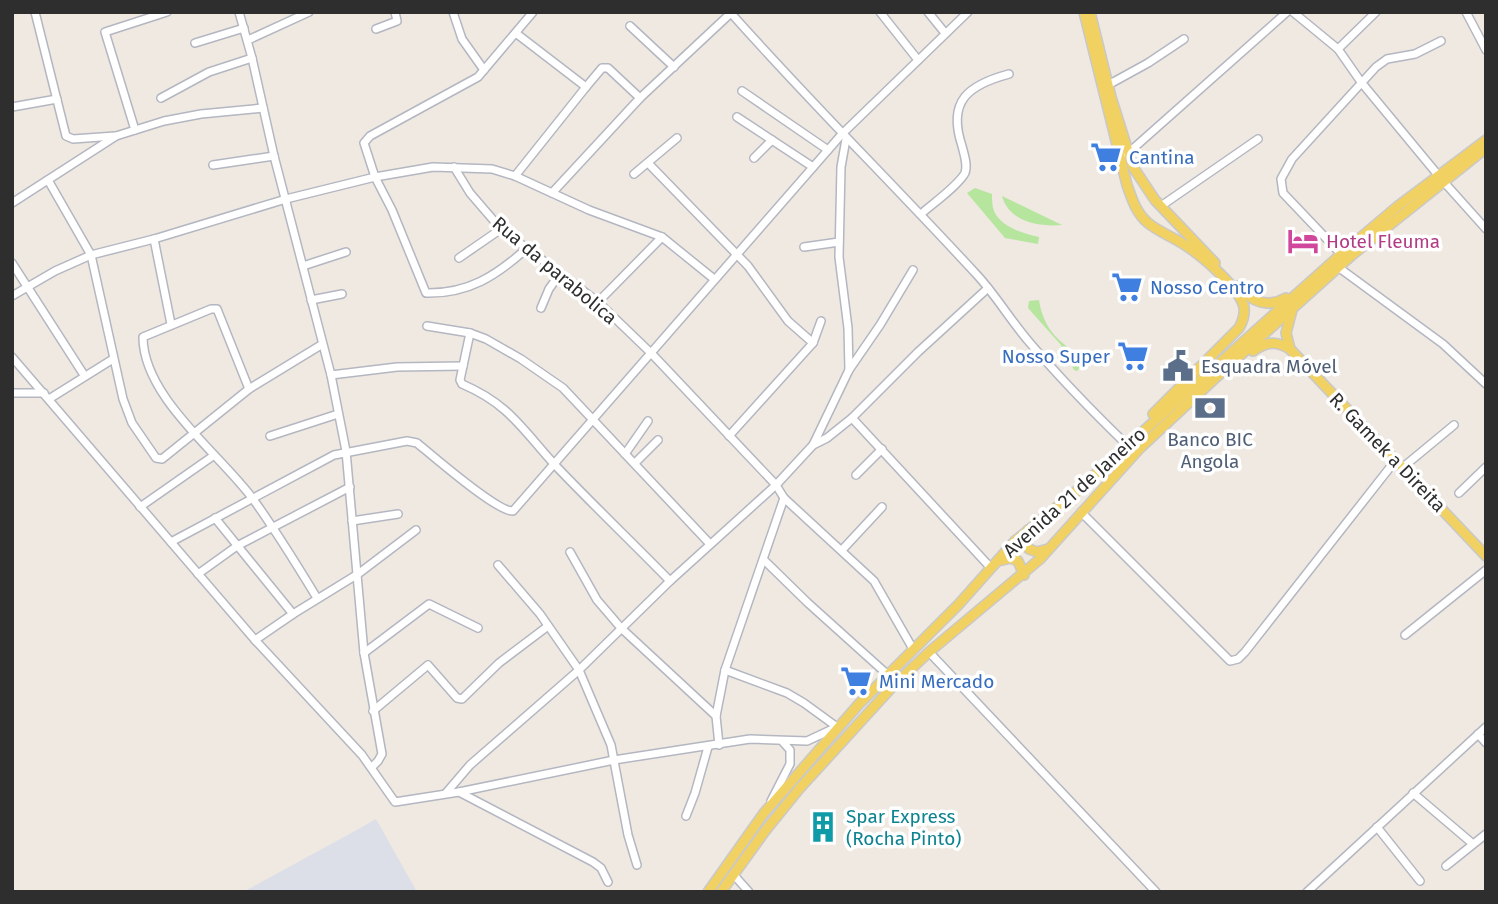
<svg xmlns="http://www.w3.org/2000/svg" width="1498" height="904" viewBox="0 0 1498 904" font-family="'Fira Sans',sans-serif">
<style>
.airport{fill:#dcdee8}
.green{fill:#b6e59e}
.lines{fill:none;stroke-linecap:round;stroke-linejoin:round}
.minor-casing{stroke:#b4b7c1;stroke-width:10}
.major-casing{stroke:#c9c9c9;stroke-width:12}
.minor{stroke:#fff;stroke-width:7}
.major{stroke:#f2d163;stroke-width:9}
.labels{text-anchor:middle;stroke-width:7;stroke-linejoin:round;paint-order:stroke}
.shop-label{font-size:19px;fill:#366cbe;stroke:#fff;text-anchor:start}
.hotel-label{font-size:19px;fill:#b23c85;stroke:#fff;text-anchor:start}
.street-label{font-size:19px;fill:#2e2e2e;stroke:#fff}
.service-label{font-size:19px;fill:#4e5e75;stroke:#fff;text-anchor:start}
.culture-label{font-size:19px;fill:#0d838f;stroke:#fff;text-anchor:start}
</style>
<rect width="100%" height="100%" fill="#efe9e1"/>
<!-- airport -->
<path class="airport" d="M376 819 417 892H243L355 831Z"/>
<!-- green -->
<g class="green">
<path d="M975 188 992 194C992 199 992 206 994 211 1001 227 1024 234 1039 237L1038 244 1005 238 967 193Z"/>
<path d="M1002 196 1062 225C1039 227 1009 222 1002 196Z"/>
<path d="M1039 300C1043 329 1061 346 1087 358L1077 371 1074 370 1061 345 1028 308 1029 301Z"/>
</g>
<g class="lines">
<defs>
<g id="minor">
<path d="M35 12 66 136 73 139 115 136"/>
<path d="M239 12 252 58 274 156 331 375 346 451 364 653 382 754 378 761 372 767"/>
<path d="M453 12 462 39 484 70"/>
<path d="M730 12C810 102 896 187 978 276 997 297 1011 321 1030 343 1060 378 1092 411 1125 443"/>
<path d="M880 12 918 60"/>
<path d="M928 12 945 33"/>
<path d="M1293 12 1338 49 1361 82 1438 175"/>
<path d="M1466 12 1486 50"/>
<path d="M630 26 674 67"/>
<path d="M376 29 397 21 395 12"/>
<path d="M248 40 309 12"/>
<path d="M195 43 244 28"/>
<path d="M1338 49 1376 12"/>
<path d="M1108 85 1148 63 1184 39"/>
<path d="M586 87 602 68H608L640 98"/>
<path d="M742 91 828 150"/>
<path d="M161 98 209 72 252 58"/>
<path d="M12 107 57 99"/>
<path d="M737 117 813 167"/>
<path d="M135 130 105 32 167 12"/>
<path d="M846 139 841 167 839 257 848 328 849 370"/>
<path d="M1127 154 1287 12"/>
<path d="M754 158 772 140"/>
<path d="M648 163 748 266 788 321 813 343"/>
<path d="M213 165 274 156"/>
<path d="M454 167 470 193 501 229 598 302 652 354 776 485 784 498 874 581 913 649"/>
<path d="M634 174 677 138"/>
<path d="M515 176 586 87 517 34"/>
<path d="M48 180 91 255 123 399 132 423 156 458 162 459 249 389 321 345"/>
<path d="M1443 181 1486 229"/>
<path d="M552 193 640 98 732 12"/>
<path d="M12 203 116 136 164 121 201 114 263 108"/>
<path d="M1161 206 1258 139"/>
<path d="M921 214C932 204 958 186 965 173 968 165 964 154 962 146 947 101 968 85 1009 74"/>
<path d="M154 239 171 324"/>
<path d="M804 247 839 242"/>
<path d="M526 249C496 276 468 294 426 293L392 210 375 177 364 143 370 136 478 77 533 12"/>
<path d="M1341 254 1283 193 1281 179 1292 159 1376 67 1387 59 1415 54 1441 41"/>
<path d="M459 258 501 229"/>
<path d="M12 263 84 375"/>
<path d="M303 266 346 252"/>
<path d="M1338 267 1443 344 1486 384"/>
<path d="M12 296 55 271 91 255 154 239 286 199 375 177 433 167 492 169 515 176 589 210 662 237 714 279"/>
<path d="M311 300 342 294"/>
<path d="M598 302 662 237"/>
<path d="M541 308 549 289 559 275"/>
<path d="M427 326 470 333 486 339 521 359 563 388 710 544"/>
<path d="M470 333 460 380 462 384C509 404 522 429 555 465 592 504 632 542 670 581"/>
<path d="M12 357 255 640 362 755 395 802 459 792 614 760 750 739 807 741 837 727 804 703 787 693 725 670"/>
<path d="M331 375 397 367 463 366"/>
<path d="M249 389 217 309H211L143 337C143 397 220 454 253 499 276 531 297 565 317 598"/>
<path d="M12 393H44"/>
<path d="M49 399 113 359"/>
<path d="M852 418 991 568"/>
<path d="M270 436 338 414"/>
<path d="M729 436 813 343 821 321"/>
<path d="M813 445 849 370 880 325 913 270"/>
<path d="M625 454 648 421"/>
<path d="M635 463 658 440"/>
<path d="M1402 468 1454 425"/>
<path d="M856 475 882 449"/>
<path d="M1459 493 1486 467"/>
<path d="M140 507 213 456"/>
<path d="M1081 512 1230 661 1238 659 1245 652 1395 461"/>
<path d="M215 518 293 614"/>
<path d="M352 521 398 514"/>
<path d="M171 542 334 455 407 441 417 443C433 456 497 512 513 511L842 134 968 12"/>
<path d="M842 550 882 507"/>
<path d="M570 552 597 600 621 628 716 716"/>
<path d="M764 560 808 603 888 675"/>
<path d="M498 565 540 614 579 670 611 745 628 835 637 865"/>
<path d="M198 574 237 546 350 487"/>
<path d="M1405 635 1486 570"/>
<path d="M255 640 293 614 358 574 416 530"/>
<path d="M929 652 1156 892"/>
<path d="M364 653 429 604 478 628"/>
<path d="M373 711 428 665 457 698 462 699 499 663 548 626"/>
<path d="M1478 734 1486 743"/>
<path d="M719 745 716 716 725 670 784 498"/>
<path d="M459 792 593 862 601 868 608 882"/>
<path d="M446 793 470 765 579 670 670 581 776 485 813 445 827 438 852 418 918 352 988 288"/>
<path d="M1413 793 1473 844"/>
<path d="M771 801 790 764V750L782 741"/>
<path d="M686 816 695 793 708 747"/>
<path d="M1377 827 1420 881"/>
<path d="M1446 866 1486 834"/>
<path d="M733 874 749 892"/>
<path d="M1307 892 1486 727"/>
</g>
<g id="major">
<path d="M1084 12 1127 185C1132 199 1136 213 1148 223 1159 232 1173 237 1185 245 1202 256 1239 287 1244 307 1245 315 1243 321 1239 328L1153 414"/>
<path d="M1090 12 1111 97 1133 167 1155 200 1215 263"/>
<path d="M1237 286C1251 301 1267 309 1286 298"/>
<path d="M1290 349 1286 333 1292 310"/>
<path d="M1253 351C1266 342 1276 340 1290 349L1486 556"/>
<path d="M1028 530 1025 541 1029 549 1037 552 1048 549"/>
<path d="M998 561 1011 558 1018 561 1024 575"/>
<path d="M708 892 764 813 859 704 959 604 1015 541 1071 496 1347 249 1398 206 1486 140"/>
<path d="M721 892 765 831 799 789 892 687 929 652 1040 559 1140 448 1225 369 1352 255 1486 148"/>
</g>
</defs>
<!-- minor casing -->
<use href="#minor" class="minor-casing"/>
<!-- major casing -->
<use href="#major" class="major-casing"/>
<!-- minor -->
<use href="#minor" class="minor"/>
<!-- major -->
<use href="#major" class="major"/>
</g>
<!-- icons -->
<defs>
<symbol id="supermarket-bare" viewBox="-9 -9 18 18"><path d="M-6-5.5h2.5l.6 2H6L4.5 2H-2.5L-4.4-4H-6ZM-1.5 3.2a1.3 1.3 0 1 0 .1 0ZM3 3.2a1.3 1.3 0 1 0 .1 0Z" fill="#3f7fe0" stroke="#fff" stroke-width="2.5" paint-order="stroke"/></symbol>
<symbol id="hotel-bare" viewBox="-9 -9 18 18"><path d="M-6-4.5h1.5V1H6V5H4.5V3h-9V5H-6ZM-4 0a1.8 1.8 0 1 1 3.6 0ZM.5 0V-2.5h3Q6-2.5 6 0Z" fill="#d1479c" stroke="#fff" stroke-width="2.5" paint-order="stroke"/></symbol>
<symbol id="civic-bare" viewBox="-9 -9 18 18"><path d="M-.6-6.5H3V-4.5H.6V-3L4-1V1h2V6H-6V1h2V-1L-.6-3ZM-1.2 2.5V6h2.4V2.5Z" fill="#5c6f8a" stroke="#fff" stroke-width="2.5" paint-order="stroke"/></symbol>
<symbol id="bank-bare" viewBox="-9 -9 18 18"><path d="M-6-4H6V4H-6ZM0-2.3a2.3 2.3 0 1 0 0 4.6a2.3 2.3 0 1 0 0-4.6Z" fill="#5c6f8a" stroke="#fff" stroke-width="2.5" paint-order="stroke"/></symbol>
<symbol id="building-bare" viewBox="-9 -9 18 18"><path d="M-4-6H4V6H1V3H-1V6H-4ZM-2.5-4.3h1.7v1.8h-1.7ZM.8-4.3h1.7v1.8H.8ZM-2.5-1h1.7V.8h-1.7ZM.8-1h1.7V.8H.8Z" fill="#0f9aa8" stroke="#fff" stroke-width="2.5" paint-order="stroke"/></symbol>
</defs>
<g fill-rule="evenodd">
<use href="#supermarket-bare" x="1084" y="135" width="44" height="44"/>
<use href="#hotel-bare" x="1281" y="219" width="44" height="44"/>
<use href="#supermarket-bare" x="1105" y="265" width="44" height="44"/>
<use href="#supermarket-bare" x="1111" y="334" width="44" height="44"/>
<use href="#civic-bare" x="1156" y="344" width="44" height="44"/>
<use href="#bank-bare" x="1188" y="386" width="44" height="44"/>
<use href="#supermarket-bare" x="834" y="659" width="44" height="44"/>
<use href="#building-bare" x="801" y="805" width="44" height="44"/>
</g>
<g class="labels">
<!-- shop labels -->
<g class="shop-label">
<text x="1129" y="164">Cantina</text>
<text x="1150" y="294">Nosso Centro</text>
<text x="1110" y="363" text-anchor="end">Nosso Super</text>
<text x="879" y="688">Mini Mercado</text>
</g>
<!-- hotel labels -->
<g class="hotel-label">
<text x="1326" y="248">Hotel Fleuma</text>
</g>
<!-- street labels -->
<g class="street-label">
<text transform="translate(555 270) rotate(40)" y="7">Rua da parabolica</text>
<text transform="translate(1388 452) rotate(46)" y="7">R. Gamek a Direita</text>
<text transform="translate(1074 492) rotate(-42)" y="7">Avenida 21 de Janeiro</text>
</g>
<!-- service labels -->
<g class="service-label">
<text x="1201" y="373">Esquadra Móvel</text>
<text x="1210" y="446" text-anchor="middle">Banco BIC<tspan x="1210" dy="22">Angola</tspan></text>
</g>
<!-- culture labels -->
<g class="culture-label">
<text x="846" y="823">Spar Express<tspan x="846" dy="22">(Rocha Pinto)</tspan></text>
</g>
</g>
<!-- border -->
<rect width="1498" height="904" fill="none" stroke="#2e2e2e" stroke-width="28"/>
</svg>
